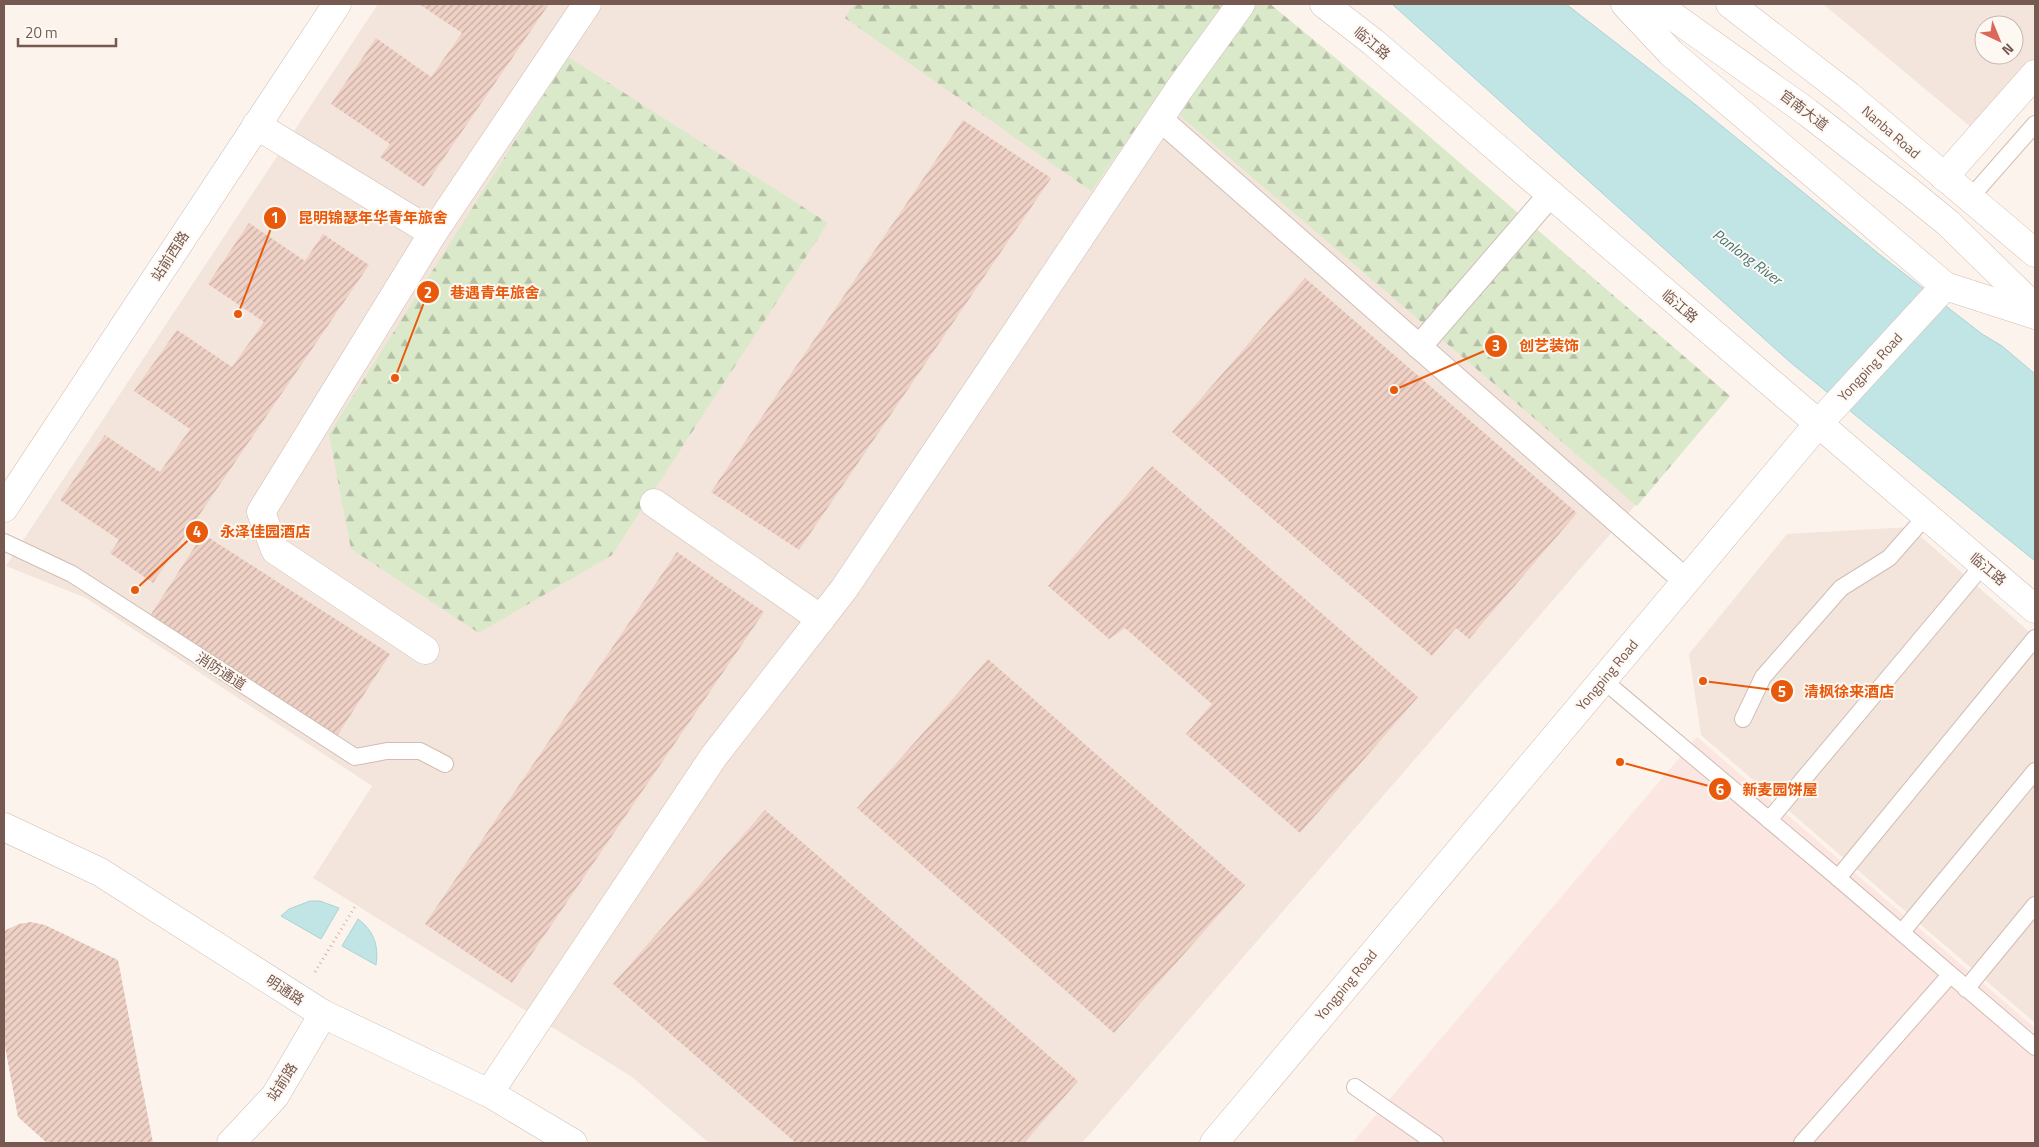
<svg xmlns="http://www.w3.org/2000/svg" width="2039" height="1147" viewBox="0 0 2039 1147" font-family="'Titillium Web','Noto Sans SC',sans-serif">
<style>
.residential{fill:#f3e5db;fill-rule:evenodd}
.commercial{fill:#fbe6e1}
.forest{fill:url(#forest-firs)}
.water{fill:#c1e4e5;stroke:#a8d4d6}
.building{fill:url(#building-hatch)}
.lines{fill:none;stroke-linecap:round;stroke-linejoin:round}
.service-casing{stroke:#d0bdb4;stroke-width:18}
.pedestrian-casing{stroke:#d0bdb4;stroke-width:26}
.minor-casing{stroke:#d0bdb4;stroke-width:29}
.tertiary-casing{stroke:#d0bdb4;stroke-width:29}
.secondary-casing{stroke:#d3bdb2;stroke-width:29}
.path{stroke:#d5b4a8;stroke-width:3;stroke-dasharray:1 4;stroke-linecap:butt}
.service{stroke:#fff;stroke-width:16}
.pedestrian{stroke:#fff;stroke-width:24}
.minor{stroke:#fff;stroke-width:28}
.tertiary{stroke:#fff;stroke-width:28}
.secondary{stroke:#fff;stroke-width:28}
.labels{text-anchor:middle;stroke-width:4;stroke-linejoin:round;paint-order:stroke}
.street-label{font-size:14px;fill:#765950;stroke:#fef8f3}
.water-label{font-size:15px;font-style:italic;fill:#447779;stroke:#fef8f3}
.leader{fill:none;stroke:#e8590c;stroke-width:2}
.callout-dot{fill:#e8590c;stroke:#fef8f3;stroke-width:2}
.mark-label{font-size:15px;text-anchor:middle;font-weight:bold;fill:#fff}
.callout-label{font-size:15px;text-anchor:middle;font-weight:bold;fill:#e8590c;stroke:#fef8f3;stroke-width:4;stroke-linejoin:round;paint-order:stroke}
</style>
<defs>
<pattern id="forest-firs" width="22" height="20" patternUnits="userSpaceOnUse" patternTransform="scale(1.25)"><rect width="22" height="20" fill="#dbe9cb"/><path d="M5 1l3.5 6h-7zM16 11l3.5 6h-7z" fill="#b6c0a7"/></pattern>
<pattern id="building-hatch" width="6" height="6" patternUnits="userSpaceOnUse" patternTransform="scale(1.25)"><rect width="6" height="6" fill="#efd1c6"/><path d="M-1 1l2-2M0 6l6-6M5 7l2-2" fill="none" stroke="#c6ada3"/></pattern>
</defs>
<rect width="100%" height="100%" fill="#fcf4ec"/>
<!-- residential -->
<g class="residential">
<path d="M378 4H1270L1402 113 1730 396 1082 1143H709L632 1077 313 878 372 786 86 598 6 566Z"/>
<path d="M1823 4H2035V92L1990 143ZM1984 25H2014V55H1984Z"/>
<path d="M1910 527 2035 637V1023L1701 735 1689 654 1787 534Z"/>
</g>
<!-- commercial -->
<path class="commercial" d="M1697 737 2035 1028V1143H1358L1354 1141Z"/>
<!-- forest -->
<g class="forest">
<path d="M854 4H1270L1402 113 1730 396 1637 506 1158 97 1091 191 845 18Z"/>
<path d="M568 57 828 223 612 555 479 633 351 549 329 434Z"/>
</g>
<!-- water -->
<g class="water">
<path d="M1392 4H1566L1696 105 1879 254 1982 334 2002 346 2035 374V561L1790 362Z"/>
<path d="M310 901H320L339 908 321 939 281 916 289 909Z"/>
<path d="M358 919C374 931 379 946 376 965L342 946Z"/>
</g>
<!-- building -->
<g class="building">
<path d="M419 4H549L424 187 380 157 390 144 331 104 376 38 431 77 462 33Z"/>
<path d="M963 120 1051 178 799 550 711 492Z"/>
<path d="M249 223 305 261 323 234 369 265 153 583 110 553 119 540 60 500 105 435 160 472 190 429 134 391 177 330 232 367 264 322 208 284Z"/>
<path d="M1305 278 1577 513 1469 639 1456 628 1432 656 1172 432Z"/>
<path d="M1152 466 1418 697 1300 833 1186 734 1212 704 1125 628 1109 639 1048 586Z"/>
<path d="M203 534 390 654 335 739 148 619Z"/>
<path d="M677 552 764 612 512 983 425 924Z"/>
<path d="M988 659 1245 885 1114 1033 857 808Z"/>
<path d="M765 810 1078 1081 1024 1143H796L613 984Z"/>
<path d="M31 922 45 925 118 960 153 1143H47L18 1117 4 1041V931L19 924Z"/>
</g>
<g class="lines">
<defs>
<g id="service">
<path d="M1970 198 2035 124"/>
<path d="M4 542 72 574 355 757 387 751H420L445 764"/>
<path d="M1603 680 1838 878 2035 1047"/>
<path d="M1743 719 1763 677 1841 588 1889 558 1926 516"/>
<path d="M1769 820 1983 565"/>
<path d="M1838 878 2035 638"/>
<path d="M1902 932 2035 771"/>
<path d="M1966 989 2035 905"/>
<path d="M1355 1087 1435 1143"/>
<path d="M1802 1143 1950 975"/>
</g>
<g id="pedestrian">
<path d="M1159 118 1686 581"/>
<path d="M1419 347 1550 195"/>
</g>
<g id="minor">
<path d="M1324 4 1373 42 2035 609"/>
<path d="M256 125 433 233"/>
<path d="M1944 177 2035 74"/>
<path d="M654 503 821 619"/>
<path d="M4 508 337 4"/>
<path d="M425 650 275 550 261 512 433 233 587 4"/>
<path d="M4 827 100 872 323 1014"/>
<path d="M489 1093 714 756 844 589 1180 88 1241 4"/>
</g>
<g id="tertiary">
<path d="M231 1143 275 1096 323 1014 489 1093 573 1143"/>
<path d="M1214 1143 1818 424 1945 286"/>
</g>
<g id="secondary">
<path d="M1625 4 1671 53 1945 286 2035 315"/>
<path d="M1656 4 1807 112 1910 192 1948 223 2035 308"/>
<path d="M1730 4 1848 95 2035 253"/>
</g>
</defs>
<!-- service casing -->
<use href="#service" class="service-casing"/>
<!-- pedestrian casing -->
<use href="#pedestrian" class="pedestrian-casing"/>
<!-- minor casing -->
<use href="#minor" class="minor-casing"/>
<!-- tertiary casing -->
<use href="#tertiary" class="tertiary-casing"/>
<!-- secondary casing -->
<use href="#secondary" class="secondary-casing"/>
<!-- path -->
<path class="path" d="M315 972 356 905"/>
<!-- service -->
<use href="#service" class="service"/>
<!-- pedestrian -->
<use href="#pedestrian" class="pedestrian"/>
<!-- minor -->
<use href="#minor" class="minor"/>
<!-- tertiary -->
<use href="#tertiary" class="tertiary"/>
<!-- secondary -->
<use href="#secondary" class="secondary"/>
</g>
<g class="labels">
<!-- street labels -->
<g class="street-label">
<text transform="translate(1372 43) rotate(40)" y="5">临江路</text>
<text transform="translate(1804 110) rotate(37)" y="5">官南大道</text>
<text transform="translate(1891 132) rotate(41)" y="5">Nanba Road</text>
<text transform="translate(170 256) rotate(-57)" y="5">站前西路</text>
<text transform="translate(1680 306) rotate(41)" y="5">临江路</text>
<text transform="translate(1870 367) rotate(-47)" y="5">Yongping Road</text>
<text transform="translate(1988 569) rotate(40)" y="5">临江路</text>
<text transform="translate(221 671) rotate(33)" y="5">消防通道</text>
<text transform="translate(1607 675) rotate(-50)" y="5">Yongping Road</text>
<text transform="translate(1346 985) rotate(-50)" y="5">Yongping Road</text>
<text transform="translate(285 990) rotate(33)" y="5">明通路</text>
<text transform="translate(282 1082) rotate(-57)" y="5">站前路</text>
</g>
<!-- water labels -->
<g class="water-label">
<text transform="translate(1747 257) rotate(37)" y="5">Panlong River</text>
</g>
</g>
<!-- callouts -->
<path class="leader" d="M238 314L275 218M395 378L428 292M1394 390L1496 346M135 590L197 532M1703 681L1782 691M1620 762L1720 789"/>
<g class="callout-dot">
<circle cx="238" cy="314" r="5"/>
<circle cx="395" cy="378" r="5"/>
<circle cx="1394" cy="390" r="5"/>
<circle cx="135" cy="590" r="5"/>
<circle cx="1703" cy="681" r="5"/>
<circle cx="1620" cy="762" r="5"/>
<circle cx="275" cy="218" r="12"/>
<circle cx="428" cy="292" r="12"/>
<circle cx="1496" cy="346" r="12"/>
<circle cx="197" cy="532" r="12"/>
<circle cx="1782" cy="691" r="12"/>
<circle cx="1720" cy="789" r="12"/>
</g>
<g class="mark-label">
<text x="275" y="223">1</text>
<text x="428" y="298">2</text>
<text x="1496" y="351">3</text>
<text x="197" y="537">4</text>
<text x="1782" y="697">5</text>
<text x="1720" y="795">6</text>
</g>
<g class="callout-label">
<text x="373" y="223">昆明锦瑟年华青年旅舍</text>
<text x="495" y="298">巷遇青年旅舍</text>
<text x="1549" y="351">创艺装饰</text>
<text x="265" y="537">永泽佳园酒店</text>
<text x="1849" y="697">清枫徐来酒店</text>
<text x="1780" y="795">新麦园饼屋</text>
</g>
<!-- border -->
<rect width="2039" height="1147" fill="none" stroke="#765950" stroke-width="10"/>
<!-- north arrow -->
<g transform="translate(1999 40) rotate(136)"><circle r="24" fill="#fef8f3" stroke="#c8b8b2"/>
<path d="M0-4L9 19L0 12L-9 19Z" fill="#dc685b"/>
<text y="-8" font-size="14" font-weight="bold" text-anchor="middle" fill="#765950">N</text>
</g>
<!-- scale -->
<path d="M18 38v8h98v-8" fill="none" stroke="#765950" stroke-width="2.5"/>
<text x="25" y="38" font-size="15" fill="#765950" stroke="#fef8f3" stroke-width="4" paint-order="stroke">20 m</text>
</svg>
